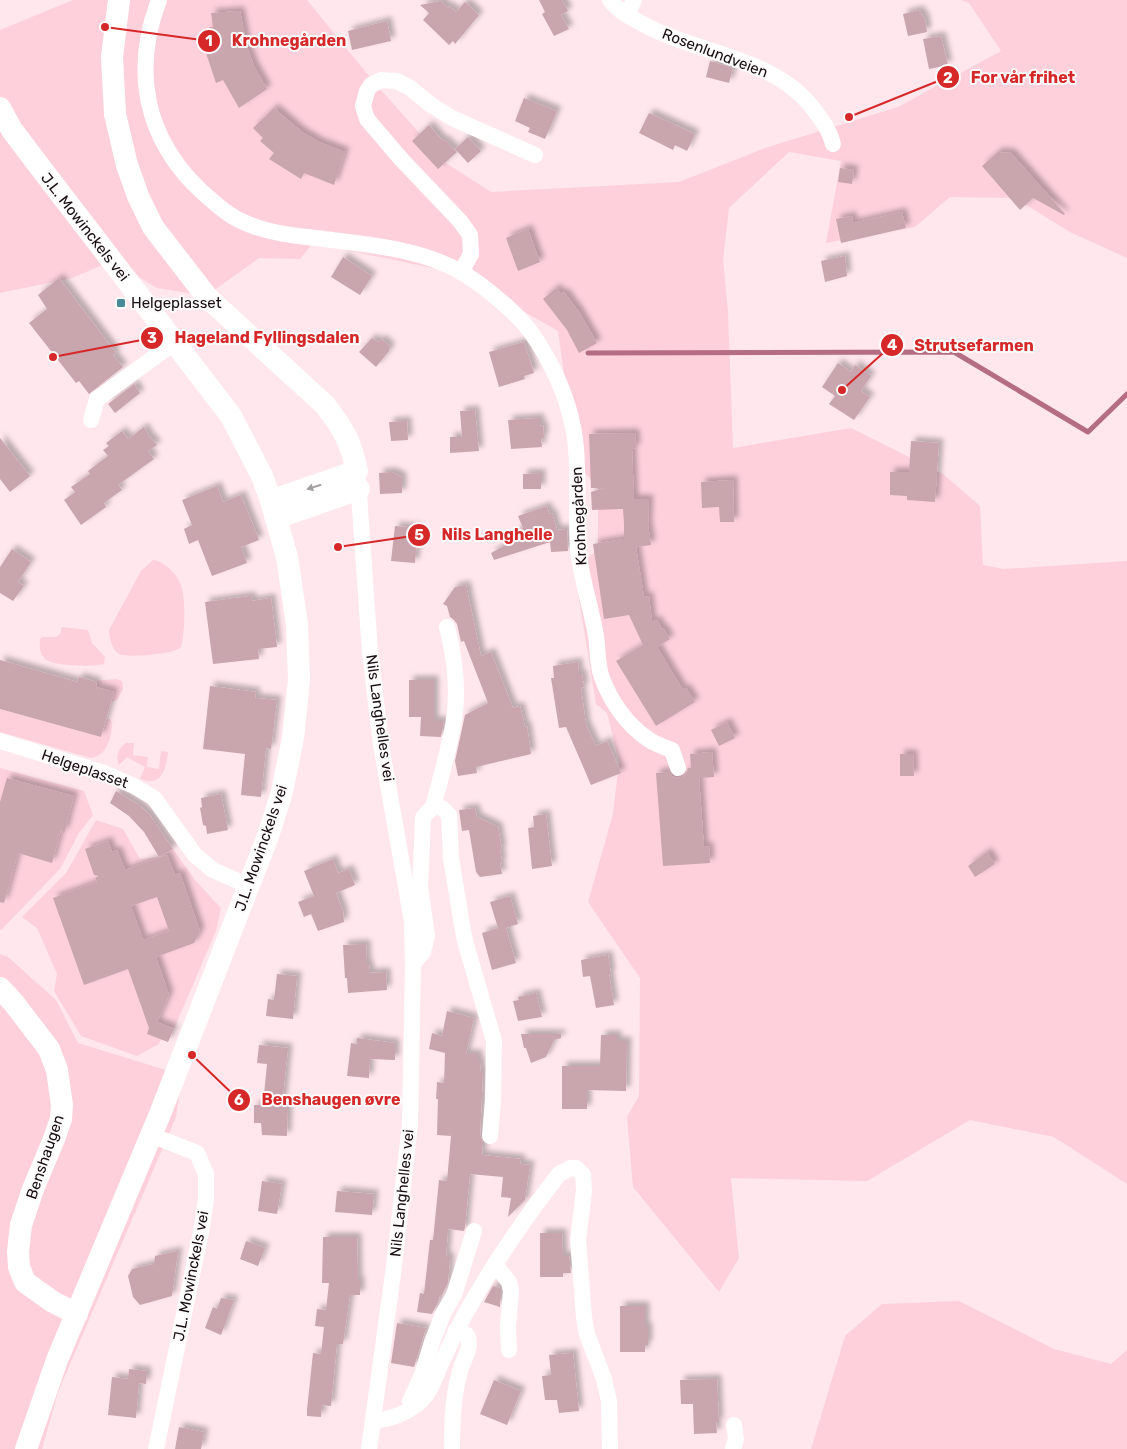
<svg xmlns="http://www.w3.org/2000/svg" width="1127" height="1449" viewBox="0 0 1127 1449" font-family="Rubik,sans-serif">
<style>
.green{fill:#fdd0dc}
.lines{fill:none;stroke-linecap:round;stroke-linejoin:round}
.stream{stroke:#b46d83;stroke-width:5}
.building{fill:#c9a5ae;fill-rule:evenodd;filter:url(#shadow)}
.street{stroke:#fff;stroke-width:16}
.secondary{stroke:#fff;stroke-width:22}
.oneway{fill:#a39ea0}
.poi-dot{fill:#468c98;stroke:#fbfbfb;stroke-width:2}
.labels{text-anchor:middle;stroke-width:4;stroke-linejoin:round;paint-order:stroke}
.street-label{font-size:15px;fill:#1a0d11;stroke:#fbfbfb}
.poi-label{font-size:15px;fill:#1a0d11;stroke:#fbfbfb;text-anchor:start}
.leader{fill:none;stroke:#d62828;stroke-width:2}
.callout-dot{fill:#d62828;stroke:#fbfbfb;stroke-width:2}
.mark-label{font-size:15px;text-anchor:middle;font-weight:bold;fill:#fff}
.callout-label{font-size:16px;text-anchor:middle;font-weight:bold;fill:#d62828;stroke:#fbfbfb;stroke-width:4;stroke-linejoin:round;paint-order:stroke}
</style>
<defs>
<filter id="shadow"><feDropShadow dx="4.5" dy="-4.5" stdDeviation="2.5" flood-color="#0004"/></filter>
</defs>
<rect width="100%" height="100%" fill="#ffe7ed"/>
<!-- green -->
<g class="green">
<path d="M73 0H307L373 81 446 163 491 192 679 182 765 148 898 107 1001 51 969 3 961 0H1127V258L1070 232 1015 198 950 197 915 227 826 243 841 161 789 152 729 208 723 260 728 312 733 448 851 428 943 474 980 506 983 565 1003 569 1127 561V1184L1054 1137 970 1120 867 1181 731 1178 739 1258 719 1292 633 1187 627 1117 639 1096 640 978 588 902 613 814 619 762 607 713 596 704 576 580 575 570 598 549V487L577 465 558 331 456 273 313 243 300 259 259 258 206 296 157 288 112 261 72 278 0 293V30Z"/>
<path d="M153 560C164 561 177 574 181 585 186 600 185 632 181 647 178 649 174 651 170 652 162 654 127 658 120 654 111 650 110 638 109 630L141 571Z"/>
<path d="M62 627 88 630 92 643 105 657 104 664C94 667 57 666 48 661 40 657 39 646 40 639L42 637H56L60 634Z"/>
<path d="M116 679 122 681 123 689 117 700 111 702 114 692 96 687 97 682 93 681Z"/>
<path d="M0 709 101 737 107 718 111 720C114 730 108 750 99 755 97 757 93 757 91 758L0 732Z"/>
<path d="M126 743H134L133 755 148 757 147 767 159 769 161 751 168 752C166 770 162 787 140 779L145 767 127 757 119 765C115 756 118 749 126 743Z"/>
<path d="M0 768 84 791 93 815 79 833 60 869 2 929 0 930Z"/>
<path d="M96 820 123 829 140 859 159 857 173 849 195 880 221 908 216 931 174 1029 167 1026 159 1044 137 1056 81 1036 54 991 57 974 37 928 22 917 66 873Z"/>
<path d="M0 954 8 957 56 1000 78 1043 182 1075 176 1117 58 1392 42 1449H0Z"/>
<path d="M959 1301 1054 1349 1111 1364 1127 1350V1449H811L845 1336 882 1304Z"/>
</g>
<g class="lines">
<!-- stream -->
<path class="stream" d="M588 353 954 352 1088 432 1127 394"/>
</g>
<!-- building -->
<g class="building">
<path d="M539 0H562L568 11 561 15 569 29 554 36 542 14 545 12Z"/>
<path d="M441 1 448 8 449 6 456 12 465 2 479 15 455 44 453 41 449 45 423 20 429 13 420 5Z"/>
<path d="M919 10 925 19 927 32 908 36 903 14Z"/>
<path d="M240 11 247 47 254 66 267 89 239 108 223 80 216 83 204 47 212 45 209 27H213L211 13Z"/>
<path d="M387 21 391 41 352 50 348 31Z"/>
<path d="M941 36 948 65 929 69 923 39Z"/>
<path d="M710 61 733 68 729 83 706 77Z"/>
<path d="M524 98 557 111 545 139 528 132 530 128 515 121Z"/>
<path d="M274 108 302 132 319 142 345 152 334 185 304 173 301 179 269 159 274 153 260 141 263 138 253 128Z"/>
<path d="M649 113 695 134 687 151 675 145 673 150 639 133Z"/>
<path d="M429 125 443 141 445 140 457 152 438 169 412 141Z"/>
<path d="M468 137 481 151 468 163 455 149Z"/>
<path d="M998 152 1011 153 1065 214 1064 215 1033 198 1020 210 982 166Z"/>
<path d="M840 168 854 170 852 184 838 182Z"/>
<path d="M902 212 906 228 841 243 836 219 852 216 853 223Z"/>
<path d="M528 229 540 262 518 271 506 238Z"/>
<path d="M845 256 847 276 825 282 821 261Z"/>
<path d="M343 257 372 276 360 295 331 277Z"/>
<path d="M59 278 116 353 113 355 123 367 89 394 79 381 76 383 29 323 47 309 38 295Z"/>
<path d="M556 288 561 294 564 292 579 312 597 343 579 353 567 330 543 299Z"/>
<path d="M372 338 378 342 381 339 390 346 389 351 376 367 359 352Z"/>
<path d="M524 342 534 373 524 376 525 379 499 387 489 352Z"/>
<path d="M838 363 851 372 855 365 871 376 861 391 870 397 854 420 829 404 835 396 822 387Z"/>
<path d="M134 384 140 393 115 413 108 404Z"/>
<path d="M475 410 479 451 450 453V437H462L460 411Z"/>
<path d="M540 418V426L543 425 544 438 541 439 542 447 511 449 508 420Z"/>
<path d="M407 421 408 440 391 441 389 422Z"/>
<path d="M144 427 149 436 157 445 148 451 154 459 118 485 122 490 104 503 106 507 81 525 64 500 75 492 71 487 90 474 88 471 108 456 103 450 109 446 106 443 122 431 128 439Z"/>
<path d="M635 433 636 448 632 449 634 499H649L648 525 651 545 636 547 644 597 649 596 652 622 657 620 662 629 663 628 670 639 657 647 683 690 686 688 695 702 656 726 616 661 643 645 629 615 604 619 593 544 624 539V523L623 509 592 510 591 492 604 488H591L589 434Z"/>
<path d="M0 438 30 476 10 492 0 479Z"/>
<path d="M911 441 939 443 935 502 907 500V496L890 495V472H909Z"/>
<path d="M392 472 402 477V493L380 494 379 473Z"/>
<path d="M541 473V489H523V474Z"/>
<path d="M733 480 734 522H720L719 507 702 508 701 482Z"/>
<path d="M217 486 223 502 241 495 259 540 241 547 247 563 212 576 198 540 189 544 184 529 192 525 182 500Z"/>
<path d="M547 506 549 514 552 513 557 530 567 529 568 551 551 552 550 542 494 560 491 553 517 539 515 531 523 528 518 516Z"/>
<path d="M395 526 418 528 415 563 391 561Z"/>
<path d="M12 549 31 562 18 582 24 586 13 601 0 593V567Z"/>
<path d="M466 585 481 656 491 652 513 708 520 706 525 727 527 726 531 754 476 767 477 773 458 776 455 761 465 715 488 703 464 641 461 642 457 624 454 620 450 617 447 606 443 604 455 587Z"/>
<path d="M251 596 252 601 271 598 277 647 258 649 259 659 213 664 205 602Z"/>
<path d="M0 660 77 682 79 677 97 682 96 687 114 692 101 737 0 709Z"/>
<path d="M578 662 579 674H582L584 687 581 688 586 725 596 746 607 741 621 773 591 785 566 727 559 728 551 678H554L553 666Z"/>
<path d="M409 680H434V721H444L441 737 420 736 421 717H409Z"/>
<path d="M210 686 256 692 255 698 277 700 271 749 266 748 261 797 241 795 245 754 203 749Z"/>
<path d="M727 722 735 738 719 746 711 730Z"/>
<path d="M712 752 714 777 699 778 704 847 709 846 710 863 663 866 656 773 668 772V770L672 776 676 778 682 777 686 774 688 768H691L690 754Z"/>
<path d="M900 754H913L914 776H900Z"/>
<path d="M7 778 74 796 64 834 61 830 52 863 18 853 4 903 0 902V802Z"/>
<path d="M116 791 139 805 150 815 173 849 159 857 144 832 129 816 110 803Z"/>
<path d="M221 794 228 830 207 834 206 826 203 825 200 808 202 807 201 798Z"/>
<path d="M475 808 477 817 498 827 502 850H500L502 862 500 863 502 874 480 877 476 872 469 830 462 831 459 810Z"/>
<path d="M546 814 552 866 532 869 528 828 534 827 533 816Z"/>
<path d="M108 841 112 852 117 850 125 870 167 855 175 875 180 873 200 931 194 943 156 957 169 995 157 1022 174 1029 168 1042 147 1034 149 1028 128 969 84 985 53 898 97 882 95 878 99 876 94 875 85 849ZM157 897 169 931 143 940 131 906Z"/>
<path d="M987 852 995 864 975 877 968 866Z"/>
<path d="M333 859 338 873 349 869 355 885 336 893 343 911 344 922 318 931 311 914 304 917 298 902 314 896 304 871Z"/>
<path d="M510 896 518 924 506 928 516 963 492 970 482 933 498 928 490 902Z"/>
<path d="M366 944 367 965H369L370 973 386 972 387 990 348 993 347 978H345L343 945Z"/>
<path d="M608 955 611 974H609L614 1005 596 1008 590 976 583 977 581 960Z"/>
<path d="M277 974 297 976 293 1019 266 1016 268 999 274 1000Z"/>
<path d="M536 993 542 1017 518 1021 513 1001 519 1000 518 997Z"/>
<path d="M447 1011 474 1018 466 1054H478V1062H481L480 1071H483L480 1135 483 1142 482 1155 521 1159 520 1164 530 1165 525 1200 508 1217 511 1198 501 1197 503 1177 470 1174 465 1227 464 1231 448 1229 446 1257H450L448 1282 442 1295H440L438 1302 432 1314 417 1312 420 1293 424 1294 430 1240H433L439 1180 447 1181 451 1136 437 1135 438 1099H436L437 1082 444 1083 445 1053 429 1049 432 1033 442 1036Z"/>
<path d="M521 1034H561V1038L554 1040 546 1057 531 1063 526 1048H524Z"/>
<path d="M601 1035H617V1041H627L626 1091 587 1090V1109H562V1066H600Z"/>
<path d="M357 1038 395 1043V1060L370 1059 369 1078 347 1076 351 1043 357 1044Z"/>
<path d="M259 1045 288 1048 282 1106H288L287 1136 262 1135 261 1123H254V1105H263L267 1064 257 1063Z"/>
<path d="M262 1181 282 1184 277 1214 258 1211Z"/>
<path d="M337 1191 374 1194 372 1215 335 1212Z"/>
<path d="M540 1233H562L563 1256H569L571 1273H563V1277H540Z"/>
<path d="M323 1237H357L358 1281H360V1295H350L343 1344H337L331 1406 322 1405 321 1417 307 1416V1410L313 1353 321 1354 324 1327 315 1326 317 1309 326 1310 329 1283H322Z"/>
<path d="M246 1241 265 1248 258 1266 240 1259Z"/>
<path d="M178 1251 172 1296 140 1305 133 1297 128 1276 132 1269 154 1264 155 1256Z"/>
<path d="M493 1286 500 1288V1307L484 1302Z"/>
<path d="M221 1298 234 1300 221 1335 205 1328 213 1307 217 1309Z"/>
<path d="M620 1306H645V1327H648V1345H645V1352H620Z"/>
<path d="M397 1323 426 1328 414 1367 391 1363Z"/>
<path d="M573 1353 579 1411 559 1413 557 1400H545L542 1376 551 1375 549 1355Z"/>
<path d="M129 1369 147 1371 146 1384 139 1383 136 1418 108 1415 112 1377 128 1379Z"/>
<path d="M717 1379 719 1422H716L717 1433 694 1434 693 1404H681L680 1380Z"/>
<path d="M494 1380 521 1391 507 1425 480 1414Z"/>
<path d="M179 1427 204 1432 201 1449H175Z"/>
</g>
<g class="lines">
<!-- street -->
<g class="street">
<path d="M159 0C132 71 145 138 201 191 216 204 229 217 248 224 272 234 298 236 324 239 370 245 421 249 461 272 480 283 499 299 515 314 528 326 537 340 546 356 560 381 571 410 575 439 580 475 575 513 578 549 581 578 591 607 596 636 598 650 597 665 602 678 611 702 627 725 648 739 655 744 664 747 672 750L678 768"/>
<path d="M610 0C619 12 630 17 643 24 699 55 775 56 815 111 823 122 830 131 833 144"/>
<path d="M627 15 634 0"/>
<path d="M461 272 471 254 470 235 460 221 401 159 367 119 363 106 367 91 371 85 381 80 397 81 409 87 431 105 452 118 535 155"/>
<path d="M91 420 97 399 175 342"/>
<path d="M358 480 370 652 381 745 412 921 413 964 410 1124 394 1266 369 1449"/>
<path d="M0 741 104 773 134 786 154 798 195 855 213 870 249 886"/>
<path d="M433 807C440 781 448 753 453 726 459 694 455 658 447 627"/>
<path d="M413 964 423 952 427 935 420 888 423 818C431 806 440 802 449 815L451 858 461 919 465 941 494 1041 493 1100 490 1136"/>
<path d="M151 1135 197 1153 206 1174V1199L202 1227 156 1449"/>
<path d="M495 1264 509 1282 511 1291 508 1326 509 1350"/>
<path d="M413 1406 410 1401 422 1375 432 1342 444 1312 454 1295 474 1231"/>
<path d="M373 1421C391 1419 407 1414 421 1401 431 1391 435 1377 441 1364 448 1348 456 1332 464 1316 492 1266 524 1219 559 1174L571 1168H576L583 1175 584 1191 578 1240 584 1317 587 1334 604 1379 609 1401 610 1449"/>
<path d="M452 1449C452 1421 453 1391 462 1365 466 1355 472 1346 467 1335L456 1330"/>
<path d="M733 1449 736 1439 734 1425"/>
</g>
<!-- secondary -->
<g class="secondary">
<path d="M119 0 112 57 115 114 127 165 138 196 153 227 207 297 325 405C343 428 351 442 357 471L271 501"/>
<path d="M0 108 12 130 40 167 231 416 262 476 271 501 287 557 297 624 299 680 293 738 282 792 268 836 160 1114 57 1360 26 1449"/>
<path d="M276 518 359 489"/>
<path d="M0 988 13 1002 49 1049 57 1070 62 1105 61 1119 54 1139 33 1189 21 1225 18 1252 19 1267 25 1282 53 1302 77 1314"/>
</g>
</g>
<!-- one-way arrows -->
<defs><path id="oneway-solid" d="M-6-.8H1V-3.2L6.5 0L1 3.2V.8H-6Z" transform="scale(1.25)"/></defs>
<use class="oneway" href="#oneway-solid" transform="translate(314 487) rotate(162)"/>
<!-- markers -->
<rect class="poi-dot" x="116" y="298" width="10" height="10" rx="2.5"/>
<g class="labels">
<!-- street labels -->
<g class="street-label">
<text transform="translate(715 53) rotate(21)" y="5">Rosenlundveien</text>
<text transform="translate(85 227) rotate(52)" y="5">J.L. Mowinckels vei</text>
<text transform="translate(579 516) rotate(-93)" y="5">Krohnegården</text>
<text transform="translate(380 718) rotate(82)" y="5">Nils Langhelles vei</text>
<text transform="translate(85 769) rotate(19)" y="5">Helgeplasset</text>
<text transform="translate(261 848) rotate(-71)" y="5">J.L. Mowinckels vei</text>
<text transform="translate(45 1157) rotate(-71)" y="5">Benshaugen</text>
<text transform="translate(402 1193) rotate(-84)" y="5">Nils Langhelles vei</text>
<text transform="translate(191 1276) rotate(-79)" y="5">J.L. Mowinckels vei</text>
</g>
<!-- poi labels -->
<g class="poi-label">
<text x="131" y="308">Helgeplasset</text>
</g>
</g>
<!-- callouts -->
<path class="leader" d="M105 27L209 41M849 117L948 77M53 357L152 338M842 390L892 345M338 547L419 535M192 1055L239 1100"/>
<g class="callout-dot">
<circle cx="105" cy="27" r="5"/>
<circle cx="849" cy="117" r="5"/>
<circle cx="53" cy="357" r="5"/>
<circle cx="842" cy="390" r="5"/>
<circle cx="338" cy="547" r="5"/>
<circle cx="192" cy="1055" r="5"/>
<circle cx="209" cy="41" r="12"/>
<circle cx="948" cy="77" r="12"/>
<circle cx="152" cy="338" r="12"/>
<circle cx="892" cy="345" r="12"/>
<circle cx="419" cy="535" r="12"/>
<circle cx="239" cy="1100" r="12"/>
</g>
<g class="mark-label">
<text x="209" y="46">1</text>
<text x="948" y="83">2</text>
<text x="152" y="343">3</text>
<text x="892" y="350">4</text>
<text x="419" y="540">5</text>
<text x="239" y="1105">6</text>
</g>
<g class="callout-label">
<text x="289" y="46">Krohnegården</text>
<text x="1023" y="83">For vår frihet</text>
<text x="267" y="343">Hageland Fyllingsdalen</text>
<text x="974" y="351">Strutsefarmen</text>
<text x="497" y="540">Nils Langhelle</text>
<text x="331" y="1105">Benshaugen øvre</text>
</g>
</svg>
